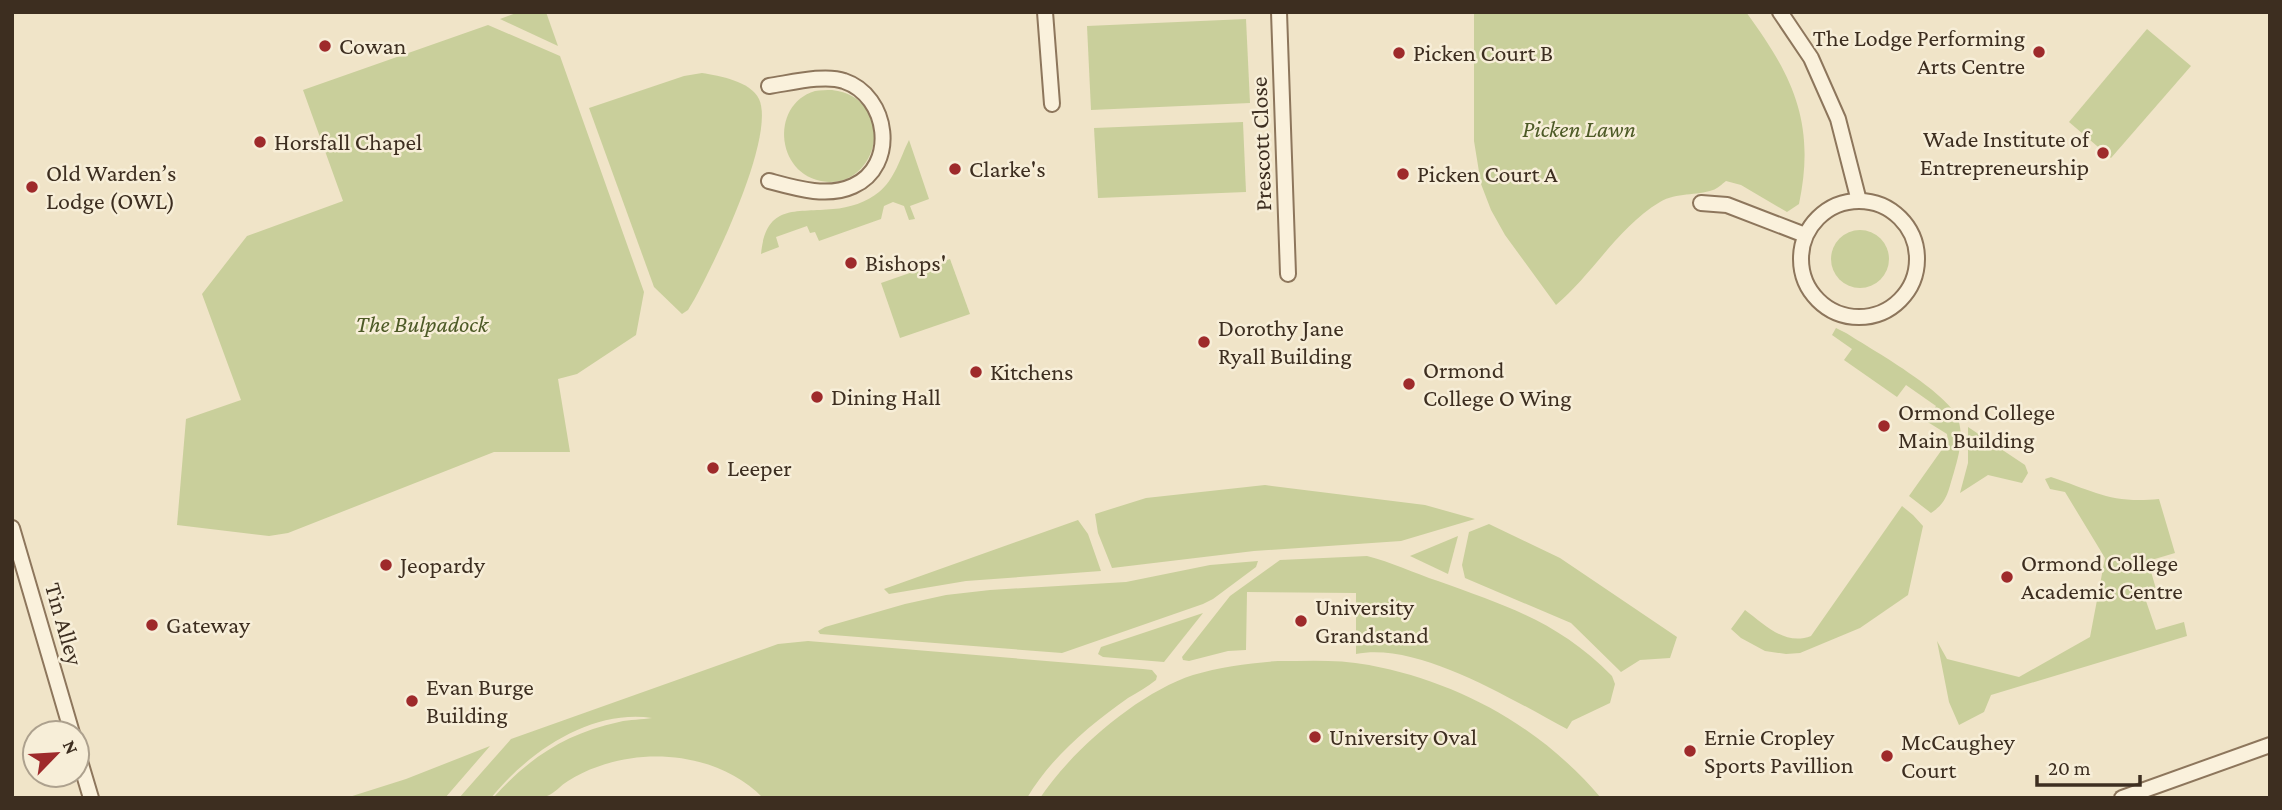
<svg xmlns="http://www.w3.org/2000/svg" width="2282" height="810" viewBox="0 0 2282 810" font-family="'Crimson Pro',serif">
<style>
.green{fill:#c9cf9b}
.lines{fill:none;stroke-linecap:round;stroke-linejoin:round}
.lane-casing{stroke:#8d765c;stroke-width:18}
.lane{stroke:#faf1dc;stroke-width:14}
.poi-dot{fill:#9e2a2b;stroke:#f7eed8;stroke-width:2.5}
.labels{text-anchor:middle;stroke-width:5;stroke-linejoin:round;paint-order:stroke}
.poi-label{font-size:24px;fill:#3d2e20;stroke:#f7eed8;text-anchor:start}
.park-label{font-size:24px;font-style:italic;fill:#4d5a26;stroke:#f7eed8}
.street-label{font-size:24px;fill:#3d2e20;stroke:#f7eed8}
</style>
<rect width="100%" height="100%" fill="#f0e4c8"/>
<!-- green -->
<g class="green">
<path d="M519 12H546L558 46 500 19Z"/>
<path d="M1474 12H1746C1793 76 1816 123 1799 204L1787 212 1741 185 1726 181C1722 184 1717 189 1713 190 1696 196 1677 192 1660 202 1618 227 1593 274 1556 305L1505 235 1491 210 1481 184 1474 141Z"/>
<path d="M1246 19 1250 103 1091 110 1087 26Z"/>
<path d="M488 25 560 56 644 292 636 335 577 374 558 379 570 452H494L288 533 269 536 177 525 186 419 241 400 202 294 247 236 343 201 303 90Z"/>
<path d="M2147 29 2191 66 2111 158 2069 122Z"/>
<path d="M702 73C720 76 750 81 759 99 776 136 714 264 694 300L688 310 682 314 654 287 589 108 684 76Z"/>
<path d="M832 90C896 98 881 183 829 182 776 180 768 105 815 91 820 90 827 90 832 90Z"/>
<path d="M1243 122 1246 192 1098 198 1094 128Z"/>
<path d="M909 140 929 199 910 206 915 219 909 220 904 206 893 202 884 206 881 219 819 241 815 232 810 233 807 226 776 237 779 247 761 254C766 203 796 213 833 209 849 208 867 202 879 192 895 179 900 158 909 140Z"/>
<circle cx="1860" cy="259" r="29"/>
<path d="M950 259 970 314 900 338 881 283Z"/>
<path d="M1836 328 1846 333C1871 349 1948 392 1958 419 1964 436 1959 455 1954 472 1948 491 1948 502 1931 513L1909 496 1948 441 1947 434 1926 421 1936 406 1906 385 1897 397 1844 360 1852 349 1832 335Z"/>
<path d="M1968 427 2025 465 2028 473 2022 483 1988 475 1960 493 1968 463Z"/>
<path d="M2051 477C2094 491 2111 504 2159 499L2175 553 2148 561 2158 596 2146 601 2156 630 2184 622 2187 636 1991 695 1984 712 1959 725 1949 702 1937 641 1947 659 2019 677 2090 637 2105 558 2065 492 2050 489 2045 479Z"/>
<path d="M1265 485 1425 505 1475 519 1401 541 1254 551 1112 568 1098 533 1095 514 1146 498Z"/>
<path d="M1902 506 1913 515 1923 526 1908 595 1860 628 1800 653 1786 654 1765 651 1741 638 1731 629 1745 610C1765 625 1785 646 1811 636Z"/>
<path d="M1078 520 1088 534 1101 571 966 581 889 594 884 589Z"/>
<path d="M1489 524 1560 558 1677 637 1670 658 1640 660 1621 672 1571 623 1465 578 1462 565 1469 532Z"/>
<path d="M1458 536 1448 574 1410 556Z"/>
<path d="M1367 556C1391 562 1414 573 1438 581 1507 606 1559 622 1612 676L1615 684 1610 703 1572 721 1567 729C1512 700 1418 641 1356 654V593L1247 592 1246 650 1228 651 1189 661 1183 660 1182 657 1230 596 1280 560Z"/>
<path d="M1258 561 1256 567 1213 599 1203 604 1062 653 820 634 818 631 825 627 905 604 946 595 990 590 1126 582 1210 565Z"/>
<path d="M1203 613 1164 662 1103 657 1098 654 1101 647Z"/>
<path d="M808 641 1143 669 1152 670 1157 676 1156 680C1147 687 1138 692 1128 698 1090 725 1051 757 1027 798H763C722 755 650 747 597 767 588 770 577 775 568 781 561 785 555 793 547 796 537 801 506 798 493 798 530 757 565 734 619 722 630 719 642 720 652 718 591 709 528 752 491 798H459L511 739 778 644Z"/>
<path d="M1278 661C1308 661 1339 659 1369 665 1459 682 1541 727 1601 798H1040C1072 750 1138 693 1193 675 1220 667 1250 663 1278 661Z"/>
<path d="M490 746 445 798H346L406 779Z"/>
</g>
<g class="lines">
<defs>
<g id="lane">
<path d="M1045 12 1052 104"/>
<path d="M1279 12 1288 274"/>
<path d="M1780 12 1811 58 1838 119 1859 201"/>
<path d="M769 181C795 188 827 198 853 186 898 166 889 96 844 81 825 74 790 83 769 86"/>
<circle cx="1859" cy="259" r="58"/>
<path d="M1701 203 1727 205 1805 235"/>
<path d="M12 528 72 733"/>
<path d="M77 751 91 798"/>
<path d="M2122 798 2270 745"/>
</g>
</defs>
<!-- lane casing -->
<use href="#lane" class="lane-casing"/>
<!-- lane -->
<use href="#lane" class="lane"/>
</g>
<!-- markers -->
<g class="poi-dot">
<circle cx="325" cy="46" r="7"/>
<circle cx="2039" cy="52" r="7"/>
<circle cx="1399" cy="53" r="7"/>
<circle cx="260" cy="142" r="7"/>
<circle cx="2103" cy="153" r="7"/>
<circle cx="955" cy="169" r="7"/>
<circle cx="1403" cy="174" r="7"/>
<circle cx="32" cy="187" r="7"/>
<circle cx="851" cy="263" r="7"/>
<circle cx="1204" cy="342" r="7"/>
<circle cx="976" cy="372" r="7"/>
<circle cx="1409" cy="384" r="7"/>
<circle cx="817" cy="397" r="7"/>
<circle cx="1884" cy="426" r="7"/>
<circle cx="713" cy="468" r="7"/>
<circle cx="386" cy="565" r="7"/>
<circle cx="2007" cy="577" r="7"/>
<circle cx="1301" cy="621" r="7"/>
<circle cx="152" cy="625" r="7"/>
<circle cx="412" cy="701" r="7"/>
<circle cx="1315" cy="737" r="7"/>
<circle cx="1690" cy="751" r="7"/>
<circle cx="1887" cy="756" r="7"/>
</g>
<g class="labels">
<!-- poi labels -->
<g class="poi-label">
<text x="2025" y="46" text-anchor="end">The Lodge Performing<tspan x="2025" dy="28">Arts Centre</tspan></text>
<text x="339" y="54">Cowan</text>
<text x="1413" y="61">Picken Court B</text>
<text x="2089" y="147" text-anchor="end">Wade Institute of<tspan x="2089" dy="28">Entrepreneurship</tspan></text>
<text x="274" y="150">Horsfall Chapel</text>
<text x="969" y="177">Clarke's</text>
<text x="46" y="181">Old Warden’s<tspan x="46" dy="28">Lodge (OWL)</tspan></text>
<text x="1417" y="182">Picken Court A</text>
<text x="865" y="271">Bishops'</text>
<text x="1218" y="336">Dorothy Jane<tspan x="1218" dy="28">Ryall Building</tspan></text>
<text x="1423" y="378">Ormond<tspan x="1423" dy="28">College O Wing</tspan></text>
<text x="990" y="380">Kitchens</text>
<text x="831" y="405">Dining Hall</text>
<text x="1898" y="420">Ormond College<tspan x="1898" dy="28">Main Building</tspan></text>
<text x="727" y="476">Leeper</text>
<text x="2021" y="571">Ormond College<tspan x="2021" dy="28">Academic Centre</tspan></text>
<text x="400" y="573">Jeopardy</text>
<text x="1315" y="615">University<tspan x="1315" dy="28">Grandstand</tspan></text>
<text x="166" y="633">Gateway</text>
<text x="426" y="695">Evan Burge<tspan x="426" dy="28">Building</tspan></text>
<text x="1329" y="745">University Oval</text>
<text x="1704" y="745">Ernie Cropley<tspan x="1704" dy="28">Sports Pavillion</tspan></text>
<text x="1901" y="750">McCaughey<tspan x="1901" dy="28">Court</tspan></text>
</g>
<!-- park labels -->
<g class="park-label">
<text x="1579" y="137">Picken Lawn</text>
<text x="422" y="332">The Bulpadock</text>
</g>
<!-- street labels -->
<g class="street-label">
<text transform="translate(1261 144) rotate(-92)" y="8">Prescott Close</text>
<text transform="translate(64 624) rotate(74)" y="8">Tin Alley</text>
</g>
</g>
<!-- border -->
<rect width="2282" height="810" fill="none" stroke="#3d2e20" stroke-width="28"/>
<!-- north arrow -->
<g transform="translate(56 754) rotate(65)"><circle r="33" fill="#f7eed8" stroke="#ada18e" stroke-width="2"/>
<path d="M0-5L12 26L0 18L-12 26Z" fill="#9e2a2b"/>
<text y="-10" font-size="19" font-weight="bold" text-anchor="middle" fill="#3d2e20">N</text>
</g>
<!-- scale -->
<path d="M2037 775v10h103v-10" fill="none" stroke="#3d2e20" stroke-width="3.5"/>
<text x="2048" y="775" font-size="21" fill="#3d2e20" stroke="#f7eed8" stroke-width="5" paint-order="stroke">20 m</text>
</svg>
